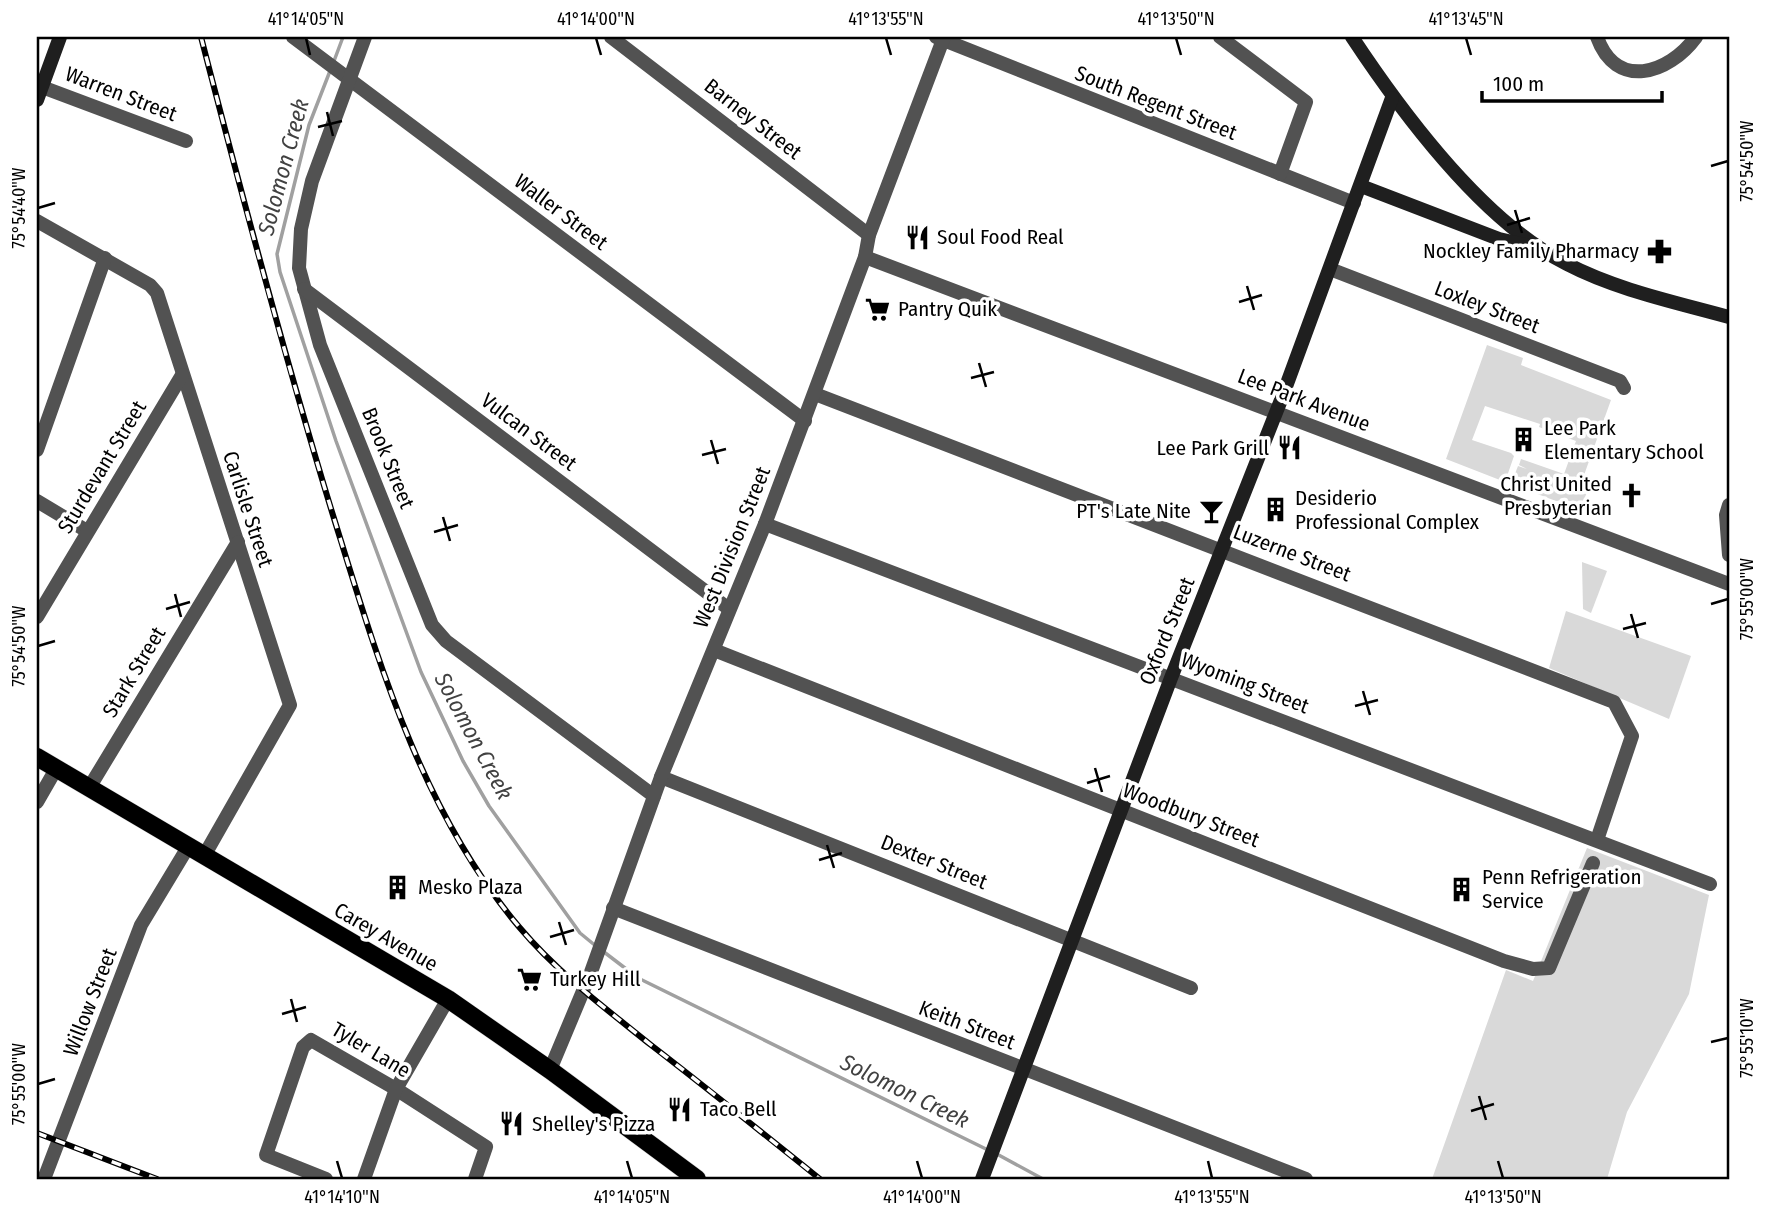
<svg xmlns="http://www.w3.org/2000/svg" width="1766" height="1216" viewBox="0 0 1766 1216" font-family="'Fira Sans Condensed',sans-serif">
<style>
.green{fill:#d9d9d9}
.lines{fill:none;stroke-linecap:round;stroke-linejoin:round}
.stream{stroke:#a0a0a0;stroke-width:3.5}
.primary-casing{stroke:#dbdbdb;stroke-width:19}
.street{stroke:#525252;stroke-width:14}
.secondary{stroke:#1f1f1f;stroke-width:14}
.primary{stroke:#000;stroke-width:18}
.rail-casing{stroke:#000;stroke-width:6}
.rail{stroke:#fff;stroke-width:3.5;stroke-dasharray:10;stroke-linecap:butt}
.ticks{fill:none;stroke:#000;stroke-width:2.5}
.labels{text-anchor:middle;stroke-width:7;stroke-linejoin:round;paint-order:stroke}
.street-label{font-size:21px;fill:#000;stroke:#fff}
.poi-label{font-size:21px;fill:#000;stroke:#fff;text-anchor:start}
.water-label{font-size:23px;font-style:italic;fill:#414141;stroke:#fff}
.neatline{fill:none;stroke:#000;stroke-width:2.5}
.ticks-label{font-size:18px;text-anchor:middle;fill:#000}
</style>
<rect width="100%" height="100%" fill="#fff"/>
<!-- green -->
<g class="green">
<path d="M1487 345 1523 358 1521 365 1611 400 1579 489 1587 492 1580 510 1511 484 1518 466 1527 469 1519 465 1521 459 1564 474 1576 441 1539 427 1540 424 1485 406 1472 440 1511 453 1514 456 1505 482 1446 459Z"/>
<path d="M1582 562 1607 571 1591 613 1583 609Z"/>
<path d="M1566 611 1691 656 1669 719 1549 668Z"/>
<path d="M1587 848 1709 895 1689 994 1627 1112 1607 1179H1432L1506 970 1533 981Z"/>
</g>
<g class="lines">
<!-- stream -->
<g class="stream">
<path d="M334 61 343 37"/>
<path d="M330 71 309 125 277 254 280 272 336 441 421 672 463 761 489 806 580 933 597 947"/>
<path d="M604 952 638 978 988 1150"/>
<path d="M995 1153 1043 1179"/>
</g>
<defs>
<path id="primary" d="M37 757 448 999 550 1070 697 1179"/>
</defs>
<!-- primary casing -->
<use href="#primary" class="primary-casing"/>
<!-- street -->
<g class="street">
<path d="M293 37 805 421"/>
<path d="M365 37 312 181 301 229 299 268 320 345 432 625 446 641 654 796"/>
<path d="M611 37 869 235"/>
<path d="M936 37 1354 203"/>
<path d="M1220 37 1306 102 1280 174"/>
<path d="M1597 37C1616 90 1668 75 1696 37"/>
<path d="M42 87 186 141"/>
<path d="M37 221 150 285 157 293 290 705 204 856"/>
<path d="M865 257 1729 584"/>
<path d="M1330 269 1620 381 1624 388"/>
<path d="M304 289 729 609"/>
<path d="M815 394 1614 702 1632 736 1597 840"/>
<path d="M37 450 105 258"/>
<path d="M37 501 87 531"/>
<path d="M1729 505 1726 515 1729 555"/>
<path d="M765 524 1710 884"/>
<path d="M37 617 182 375"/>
<path d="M714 650 1504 961 1533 969 1549 968 1593 863"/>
<path d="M661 777 1191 988"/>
<path d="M89 788 238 542"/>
<path d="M37 802 56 769"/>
<path d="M613 908 1306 1179"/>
<path d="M550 1070 591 972 661 777 765 524 865 257 869 235 944 37"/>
<path d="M44 1179 141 925 188 847"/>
<path d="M326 1179 266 1155 303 1047 311 1040 396 1089 486 1147 475 1179"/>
<path d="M364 1179 396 1089 448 999"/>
</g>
<!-- secondary -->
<g class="secondary">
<path d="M1352 37C1403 114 1483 222 1567 264 1617 290 1675 302 1729 317"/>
<path d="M37 100 60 37"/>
<path d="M1361 186 1499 239 1534 247"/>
<path d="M982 1179 1171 678 1281 400 1392 98"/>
</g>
<!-- primary -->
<use href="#primary" class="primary"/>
<defs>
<g id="rail">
<path d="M201 37C242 196 284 355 332 512 377 657 420 810 520 928 558 973 605 1008 651 1045 708 1089 764 1134 820 1179"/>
<path d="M37 1133 157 1179"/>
</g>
</defs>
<!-- rail casing -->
<use href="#rail" class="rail-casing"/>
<!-- rail -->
<use href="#rail" class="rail"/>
</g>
<!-- ticks -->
<path class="ticks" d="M306 38 310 55M596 38 601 55M886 38 891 55M1176 38 1181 55M1466 38 1471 55M327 112 333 136M318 127 342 121M1711 166 1728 161M38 208 55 203M1515 210 1522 233M1507 225 1530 218M1247 286 1254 310M1239 302 1262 295M979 363 986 387M971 378 994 372M711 440 718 464M702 455 726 449M443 517 450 541M434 532 458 525M175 594 181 617M1711 604 1728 599M166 609 190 602M1631 614 1638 638M1623 629 1646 623M38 646 55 641M1363 691 1370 715M1355 706 1378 700M1095 768 1102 792M1087 783 1110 776M827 845 834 868M819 860 842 853M559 922 566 945M550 937 574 930M291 999 297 1022M282 1014 306 1007M1711 1042 1728 1038M38 1084 55 1079M1479 1096 1486 1120M1471 1111 1494 1104M337 1161 342 1178M627 1161 632 1178M917 1161 922 1178M1208 1161 1212 1178M1498 1161 1503 1178"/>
<!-- icons -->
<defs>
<symbol id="restaurant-bare" viewBox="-9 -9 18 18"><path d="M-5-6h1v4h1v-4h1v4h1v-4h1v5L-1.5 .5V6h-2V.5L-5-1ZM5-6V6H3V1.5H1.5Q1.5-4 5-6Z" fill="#000" stroke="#fff" stroke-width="2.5" paint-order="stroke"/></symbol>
<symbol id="pharmacy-bare" viewBox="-9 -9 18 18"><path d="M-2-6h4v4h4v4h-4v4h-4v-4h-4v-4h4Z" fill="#000" stroke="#fff" stroke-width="2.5" paint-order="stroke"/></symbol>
<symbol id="supermarket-bare" viewBox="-9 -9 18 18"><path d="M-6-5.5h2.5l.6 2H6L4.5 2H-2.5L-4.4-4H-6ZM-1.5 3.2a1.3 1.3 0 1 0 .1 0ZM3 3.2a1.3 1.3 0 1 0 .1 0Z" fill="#000" stroke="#fff" stroke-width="2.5" paint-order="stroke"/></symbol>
<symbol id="building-bare" viewBox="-9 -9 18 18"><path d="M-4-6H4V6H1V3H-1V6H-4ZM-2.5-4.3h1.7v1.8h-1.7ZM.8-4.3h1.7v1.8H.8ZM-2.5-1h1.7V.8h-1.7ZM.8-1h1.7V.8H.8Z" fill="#000" stroke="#fff" stroke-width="2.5" paint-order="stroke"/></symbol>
<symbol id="church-bare" viewBox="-9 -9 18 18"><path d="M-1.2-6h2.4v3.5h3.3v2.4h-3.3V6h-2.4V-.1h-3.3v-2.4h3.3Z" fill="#000" stroke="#fff" stroke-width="2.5" paint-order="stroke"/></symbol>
<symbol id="bar-bare" viewBox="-9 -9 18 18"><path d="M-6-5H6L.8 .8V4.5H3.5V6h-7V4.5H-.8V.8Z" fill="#000" stroke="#fff" stroke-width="2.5" paint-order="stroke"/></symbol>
</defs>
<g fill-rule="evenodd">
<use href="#restaurant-bare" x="900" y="220" width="35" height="35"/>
<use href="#pharmacy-bare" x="1642" y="234" width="35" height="35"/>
<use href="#supermarket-bare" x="860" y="292" width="35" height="35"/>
<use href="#building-bare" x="1506" y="422" width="35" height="35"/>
<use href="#restaurant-bare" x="1272" y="430" width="35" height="35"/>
<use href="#church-bare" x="1614" y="478" width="35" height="35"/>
<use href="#building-bare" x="1258" y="492" width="35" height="35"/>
<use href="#bar-bare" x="1194" y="494" width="35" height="35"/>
<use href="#building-bare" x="380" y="870" width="35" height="35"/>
<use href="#building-bare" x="1444" y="872" width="35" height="35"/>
<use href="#supermarket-bare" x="512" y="962" width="35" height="35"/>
<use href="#restaurant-bare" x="662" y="1092" width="35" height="35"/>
<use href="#restaurant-bare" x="494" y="1106" width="35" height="35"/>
</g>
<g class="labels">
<!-- street labels -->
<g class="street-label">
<text transform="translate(121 94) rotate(21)" y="7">Warren Street</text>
<text transform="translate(1156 103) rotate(21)" y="7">South Regent Street</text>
<text transform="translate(753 119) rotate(38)" y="7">Barney Street</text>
<text transform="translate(561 212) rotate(37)" y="7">Waller Street</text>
<text transform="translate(1487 307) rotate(21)" y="7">Loxley Street</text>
<text transform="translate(1304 400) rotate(21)" y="7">Lee Park Avenue</text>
<text transform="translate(529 432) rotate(37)" y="7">Vulcan Street</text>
<text transform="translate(388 458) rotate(68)" y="7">Brook Street</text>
<text transform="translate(102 467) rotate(-59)" y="7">Sturdevant Street</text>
<text transform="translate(248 509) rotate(72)" y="7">Carlisle Street</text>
<text transform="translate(732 547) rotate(-68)" y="7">West Division Street</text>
<text transform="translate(1292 553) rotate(21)" y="7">Luzerne Street</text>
<text transform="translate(1167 631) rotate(-68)" y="7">Oxford Street</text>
<text transform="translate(134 672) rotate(-59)" y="7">Stark Street</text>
<text transform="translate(1245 683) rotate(21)" y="7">Wyoming Street</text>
<text transform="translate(1191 815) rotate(21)" y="7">Woodbury Street</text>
<text transform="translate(934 862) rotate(22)" y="7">Dexter Street</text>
<text transform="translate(386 937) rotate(30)" y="7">Carey Avenue</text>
<text transform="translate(90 1002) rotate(-69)" y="7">Willow Street</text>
<text transform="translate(967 1025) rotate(21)" y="7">Keith Street</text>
<text transform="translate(371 1050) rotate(31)" y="7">Tyler Lane</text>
</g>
<!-- poi labels -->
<g class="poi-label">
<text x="937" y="244">Soul Food Real</text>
<text x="1639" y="258" text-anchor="end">Nockley Family Pharmacy</text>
<text x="898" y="316">Pantry Quik</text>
<text x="1544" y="435">Lee Park<tspan x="1544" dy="24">Elementary School</tspan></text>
<text x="1269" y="455" text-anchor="end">Lee Park Grill</text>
<text x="1612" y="491" text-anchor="end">Christ United<tspan x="1612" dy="24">Presbyterian</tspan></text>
<text x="1295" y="505">Desiderio<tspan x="1295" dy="24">Professional Complex</tspan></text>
<text x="1191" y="518" text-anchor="end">PT's Late Nite</text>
<text x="1482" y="884">Penn Refrigeration<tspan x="1482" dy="24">Service</tspan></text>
<text x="418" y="894">Mesko Plaza</text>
<text x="550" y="986">Turkey Hill</text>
<text x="700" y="1116">Taco Bell</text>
<text x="532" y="1131">Shelley's Pizza</text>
</g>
<!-- water labels -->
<g class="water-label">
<text transform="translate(283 167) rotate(-75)" y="8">Solomon Creek</text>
<text transform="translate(474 736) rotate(62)" y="8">Solomon Creek</text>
<text transform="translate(905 1091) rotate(26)" y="8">Solomon Creek</text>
</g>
</g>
<!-- border -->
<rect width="1766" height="1216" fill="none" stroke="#ffffff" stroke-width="77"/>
<!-- scale -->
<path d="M1482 91v10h180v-10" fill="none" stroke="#000000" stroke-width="3.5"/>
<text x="1493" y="91" font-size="21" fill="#000000" stroke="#ffffff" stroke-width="5" paint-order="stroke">100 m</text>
<rect x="38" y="38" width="1690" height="1140" class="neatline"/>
<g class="ticks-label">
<text x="306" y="25">41°14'05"N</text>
<text x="596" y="25">41°14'00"N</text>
<text x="886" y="25">41°13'55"N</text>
<text x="1176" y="25">41°13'50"N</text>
<text x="1466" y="25">41°13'45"N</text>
<text transform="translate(1747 161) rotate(-90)" y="6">75°54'50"W</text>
<text transform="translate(19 208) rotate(-90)" y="6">75°54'40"W</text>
<text transform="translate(1747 599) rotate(-90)" y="6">75°55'00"W</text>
<text transform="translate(19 646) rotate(-90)" y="6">75°54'50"W</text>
<text transform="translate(1747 1038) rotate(-90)" y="6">75°55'10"W</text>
<text transform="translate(19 1084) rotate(-90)" y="6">75°55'00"W</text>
<text x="342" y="1203">41°14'10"N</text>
<text x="632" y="1203">41°14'05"N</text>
<text x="922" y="1203">41°14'00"N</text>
<text x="1212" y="1203">41°13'55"N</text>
<text x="1503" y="1203">41°13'50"N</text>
</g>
</svg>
